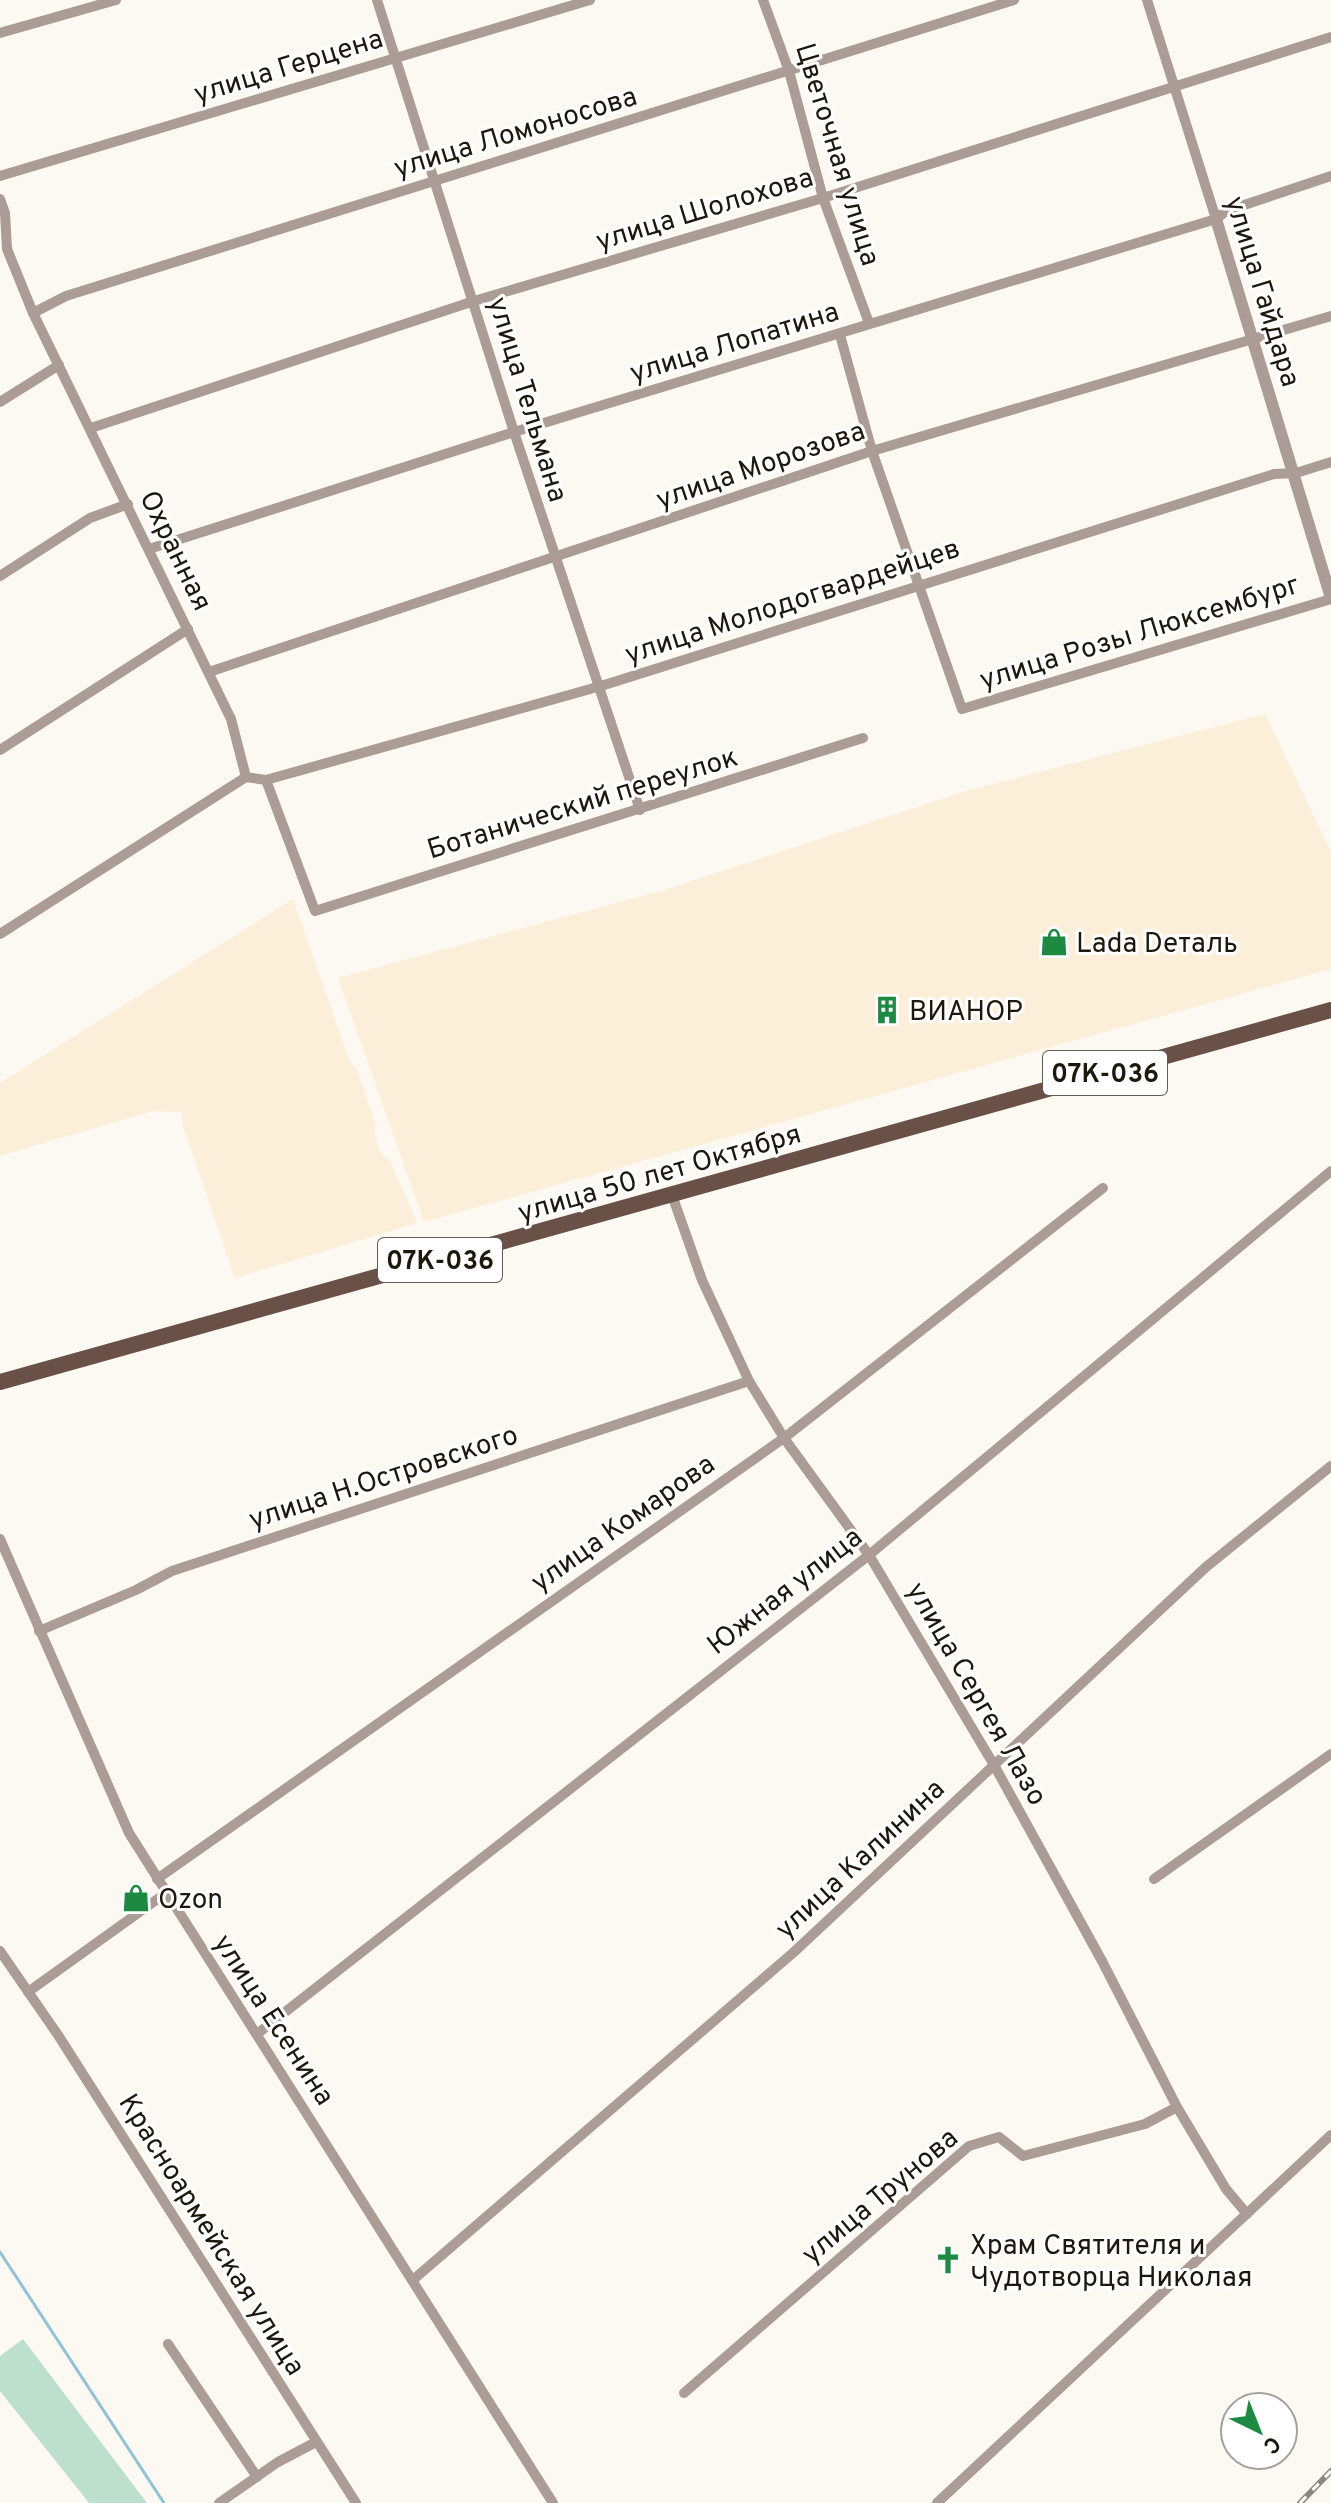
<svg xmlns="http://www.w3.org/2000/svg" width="1331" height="2503" viewBox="0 0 1331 2503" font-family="Overpass,sans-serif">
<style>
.built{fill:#fcefd9}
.green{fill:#bddfcd}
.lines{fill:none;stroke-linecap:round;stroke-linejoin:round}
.stream{stroke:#8fc3d5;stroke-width:3}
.minor{stroke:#ab9d96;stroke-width:10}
.tertiary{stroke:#ab9d96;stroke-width:12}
.primary{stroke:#6a5147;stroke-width:16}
.rail-casing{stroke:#8c877f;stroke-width:6}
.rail{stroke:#fff;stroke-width:3;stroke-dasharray:9;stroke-linecap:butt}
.labels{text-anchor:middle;stroke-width:6;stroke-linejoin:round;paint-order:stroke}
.shield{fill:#fff;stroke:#615d55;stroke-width:2}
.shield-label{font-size:26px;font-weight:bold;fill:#1d170c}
.street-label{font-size:28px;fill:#1d170c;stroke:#fff}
.poi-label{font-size:28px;fill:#1d170c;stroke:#fff;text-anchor:start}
</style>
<rect width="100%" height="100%" fill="#fcf9f3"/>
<!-- built -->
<g class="built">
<path d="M1265 714 1331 852V969L424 1222 338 978 664 890 969 790Z"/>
<path d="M293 899 350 1062 357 1069 376 1126 374 1134 381 1154 390 1160 417 1223 235 1278 182 1123V1112L153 1111 0 1156V1083Z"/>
</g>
<!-- green -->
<path class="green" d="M23 2339 147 2503H89L0 2391V2356Z"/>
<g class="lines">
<!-- stream -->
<path class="stream" d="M0 2252 164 2503"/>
<!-- minor -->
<g class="minor">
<path d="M377 0 514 432 640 810"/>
<path d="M763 0 789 71 823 198 869 323"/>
<path d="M1147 0 1216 219"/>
<path d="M0 33 116 0"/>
<path d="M0 176 590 0"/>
<path d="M0 199 5 213 7 249 33 313 231 719 246 777 266 780 315 911 863 738"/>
<path d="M33 313 66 296 1014 0"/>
<path d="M840 335 872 451 962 709 1331 599"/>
<path d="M0 402 59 365"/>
<path d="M91 428 474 301 823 198 1331 37"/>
<path d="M149 549 514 432 1216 219 1226 211 1331 176"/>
<path d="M0 576 90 518 128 504"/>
<path d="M209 672 872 451 1331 316"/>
<path d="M0 750 188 629"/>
<path d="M266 780 601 686 1274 474 1296 473 1331 462"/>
<path d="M0 934 246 777"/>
<path d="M672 1195 702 1280 749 1381 784 1438 869 1555 994 1765 1102 1961 1177 2107 1226 2189 1247 2214"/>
<path d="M0 1539 129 1833 553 2503"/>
<path d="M39 1631 136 1590 172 1571 749 1381"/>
<path d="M157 1879 784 1438 1103 1188"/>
<path d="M1154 1879 1331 1754"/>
<path d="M0 1951 58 2035 356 2503"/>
<path d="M28 1992 166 1893"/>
<path d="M257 2034 869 1555 1331 1171"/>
<path d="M414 2279 794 1952 1206 1567 1331 1466"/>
<path d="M168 2344 257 2477"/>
<path d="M684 2393 969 2146 999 2137 1023 2156 1145 2124 1177 2107"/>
<path d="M219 2503 278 2462 316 2442"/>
<path d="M937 2503 1331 2135"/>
</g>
<!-- tertiary -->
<path class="tertiary" d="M1216 219 1331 598"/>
<!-- primary -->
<path class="primary" d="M0 1382 1331 1010"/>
<defs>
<path id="rail" d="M1300 2503 1331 2471"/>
</defs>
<!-- rail casing -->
<use href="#rail" class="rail-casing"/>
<!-- rail -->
<use href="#rail" class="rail"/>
</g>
<!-- icons -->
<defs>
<symbol id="shop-bare" viewBox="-9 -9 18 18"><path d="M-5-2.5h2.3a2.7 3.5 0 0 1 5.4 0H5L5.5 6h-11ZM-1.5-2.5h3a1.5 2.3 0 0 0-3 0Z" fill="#1d8a41" stroke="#fff" stroke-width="2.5" paint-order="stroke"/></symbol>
<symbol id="building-bare" viewBox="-9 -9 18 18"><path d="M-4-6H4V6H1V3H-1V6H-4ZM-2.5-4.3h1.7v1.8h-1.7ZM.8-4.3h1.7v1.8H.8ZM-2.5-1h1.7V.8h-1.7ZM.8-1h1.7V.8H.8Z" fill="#1d8a41" stroke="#fff" stroke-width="2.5" paint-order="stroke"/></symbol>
<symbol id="church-bare" viewBox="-9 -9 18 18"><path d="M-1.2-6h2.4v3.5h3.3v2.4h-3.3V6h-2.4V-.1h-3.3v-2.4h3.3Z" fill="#1d8a41" stroke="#fff" stroke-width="2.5" paint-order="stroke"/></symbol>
</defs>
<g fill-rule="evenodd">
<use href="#shop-bare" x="1034" y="922" width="40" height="40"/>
<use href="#building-bare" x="867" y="990" width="40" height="40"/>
<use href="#shop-bare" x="116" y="1878" width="40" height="40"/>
<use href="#church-bare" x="928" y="2240" width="40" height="40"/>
</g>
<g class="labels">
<!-- shield labels -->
<g class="shield">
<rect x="1043" y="1051" width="124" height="44" rx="6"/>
<rect x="378" y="1238" width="124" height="44" rx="6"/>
</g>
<g class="shield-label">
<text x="1105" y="1082">07К-036</text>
<text x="440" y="1269">07К-036</text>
</g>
<!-- street labels -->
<g class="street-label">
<text transform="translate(288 65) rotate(-17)" y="10">улица Герцена</text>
<text transform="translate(515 131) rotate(-17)" y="10">улица Ломоносова</text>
<text transform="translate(839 154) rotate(73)" y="10">Цветочная улица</text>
<text transform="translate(704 208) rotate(-17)" y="10">улица Шолохова</text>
<text transform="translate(1264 291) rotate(73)" y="10">улица Гайдара</text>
<text transform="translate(734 341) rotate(-17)" y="10">улица Лопатина</text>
<text transform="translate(529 399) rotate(73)" y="10">улица Тельмана</text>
<text transform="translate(760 464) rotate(-19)" y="10">улица Морозова</text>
<text transform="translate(177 550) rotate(64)" y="10">Охранная</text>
<text transform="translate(792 600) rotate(-18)" y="10">улица Молодогвардейцев</text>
<text transform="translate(1139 631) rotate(-17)" y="10">улица Розы Люксембург</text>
<text transform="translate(582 802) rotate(-17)" y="10">Ботанический переулок</text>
<text transform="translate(659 1172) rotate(-16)" y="10">улица 50 лет Октября</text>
<text transform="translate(383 1476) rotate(-18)" y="10">улица Н.Островского</text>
<text transform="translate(622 1522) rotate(-35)" y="10">улица Комарова</text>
<text transform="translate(784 1590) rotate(-38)" y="10">Южная улица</text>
<text transform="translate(978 1693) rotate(60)" y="10">улица Сергея Лазо</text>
<text transform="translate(859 1858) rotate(-43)" y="10">улица Калинина</text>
<text transform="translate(275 2019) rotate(57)" y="10">улица Есенина</text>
<text transform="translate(879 2195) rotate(-40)" y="10">улица Трунова</text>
<text transform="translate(213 2234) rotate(58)" y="10">Красноармейская улица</text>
</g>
<!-- poi labels -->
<g class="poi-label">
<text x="1076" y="952">Lada Dеталь</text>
<text x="909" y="1020">ВИАНОР</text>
<text x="158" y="1908">Ozon</text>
<text x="970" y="2254">Храм Святителя и<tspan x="970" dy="32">Чудотворца Николая</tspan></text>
</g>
</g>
<!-- north arrow -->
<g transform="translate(1259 2431) rotate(137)"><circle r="38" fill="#ffffff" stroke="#a5a29e" stroke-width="2"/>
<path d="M0-6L14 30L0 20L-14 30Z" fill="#1d8a41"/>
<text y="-12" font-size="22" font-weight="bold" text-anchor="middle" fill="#1d170c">С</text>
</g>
</svg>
